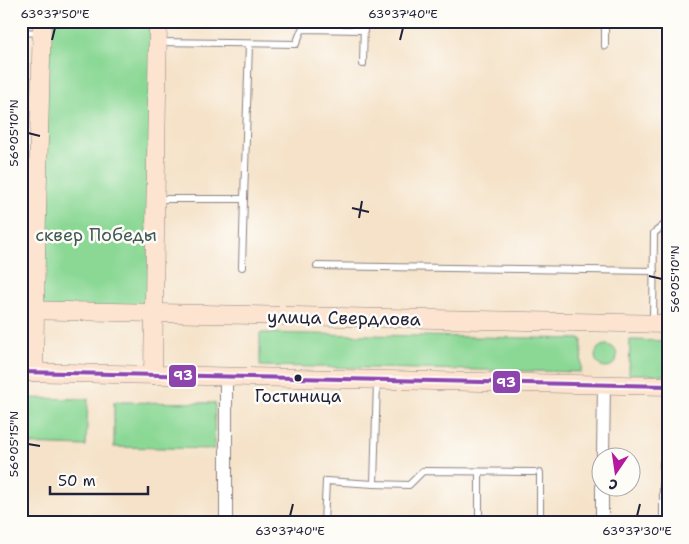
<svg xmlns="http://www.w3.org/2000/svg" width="689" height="544" viewBox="0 0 689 544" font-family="'Shantell Sans',sans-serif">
  <rect width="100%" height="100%" fill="#fdfcf7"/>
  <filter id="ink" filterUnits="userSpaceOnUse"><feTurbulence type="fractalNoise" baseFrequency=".02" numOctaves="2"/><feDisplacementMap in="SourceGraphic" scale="10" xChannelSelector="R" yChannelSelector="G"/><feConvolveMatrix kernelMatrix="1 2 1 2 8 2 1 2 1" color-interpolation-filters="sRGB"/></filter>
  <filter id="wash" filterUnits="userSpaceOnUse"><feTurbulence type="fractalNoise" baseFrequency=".0096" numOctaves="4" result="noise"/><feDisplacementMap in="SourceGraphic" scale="20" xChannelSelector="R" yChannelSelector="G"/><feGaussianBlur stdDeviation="1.12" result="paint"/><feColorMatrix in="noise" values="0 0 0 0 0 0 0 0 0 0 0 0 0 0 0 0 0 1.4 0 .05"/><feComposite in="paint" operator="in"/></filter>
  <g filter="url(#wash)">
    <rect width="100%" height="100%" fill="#f5e2c8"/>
    <g fill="#8bd895" stroke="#567d68">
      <polygon points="42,21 158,21 154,313 35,311"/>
      <polygon points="260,333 582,339 581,372 260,366"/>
      <polygon points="630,340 668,341 668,375 629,374"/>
      <circle cx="606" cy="356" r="11"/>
      <polygon points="21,398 88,399 86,446 21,444"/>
      <polygon points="114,402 215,403 214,449 114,447"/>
    </g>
  </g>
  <g filter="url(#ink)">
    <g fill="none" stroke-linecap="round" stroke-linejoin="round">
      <defs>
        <g id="lane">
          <polyline points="21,32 40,33"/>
          <polyline points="158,42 296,44 302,29 364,30"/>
          <polyline points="605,46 605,21"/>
          <polyline points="363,64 364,21"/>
          <polyline points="21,192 36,192"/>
          <polyline points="157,199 244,199 242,267"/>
          <polyline points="244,199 249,44"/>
          <polyline points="317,266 654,271"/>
          <polyline points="653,322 654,233 668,222"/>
          <polyline points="377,381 374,484 409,485 423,471 534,472"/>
          <polyline points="479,520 479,472"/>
          <polyline points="324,523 326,481 374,484"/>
          <polyline points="540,523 540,473"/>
          <polyline points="663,523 663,463 668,456"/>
        </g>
        <g id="street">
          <polyline points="226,376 226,523"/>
          <polyline points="603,456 604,384"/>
          <polyline points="602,523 602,486"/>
        </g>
        <g id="secondary">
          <polyline points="21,310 668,324"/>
          <polyline points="21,372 668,386"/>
          <polyline points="34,372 36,254 42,21"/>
          <polyline points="153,375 158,21"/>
        </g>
      </defs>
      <use href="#lane" stroke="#8c8282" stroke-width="8"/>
      <use href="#street" stroke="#8c8282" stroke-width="14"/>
      <use href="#secondary" stroke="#8c8282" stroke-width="19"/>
      <use href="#lane" stroke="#fff" stroke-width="6"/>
      <use href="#street" stroke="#fff" stroke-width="12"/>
      <use href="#secondary" stroke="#fde4d0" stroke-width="18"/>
      <defs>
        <polyline id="bus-1" points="21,372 668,386"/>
      </defs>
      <use href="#bus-1" stroke="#fdfcf7" stroke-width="8"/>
      <use href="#bus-1" stroke="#8e44ad" stroke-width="4"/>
    </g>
  </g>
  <path fill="none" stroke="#22223b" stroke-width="2" d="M52,40L55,28M400,40L403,28M28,133L40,136M352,208L369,212M359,218L362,201M649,276L662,279M28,444L40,446M290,516L293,504M637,516L640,504"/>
  <circle fill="#22223b" stroke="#fdfcf7" stroke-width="2" cx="298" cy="378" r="4.5"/>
  <g text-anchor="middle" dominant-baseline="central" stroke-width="5" stroke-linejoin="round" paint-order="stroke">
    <g font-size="17" fill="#22223b" stroke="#fdfcf7">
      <text x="298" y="396">Гостиница</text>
    </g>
    <g font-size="18" fill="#425956" stroke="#fdfcf7">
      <text x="96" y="235">сквер Победы</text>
    </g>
    <g font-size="18" fill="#22223b" stroke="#fdfcf7">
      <text transform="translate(344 318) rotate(1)">улица Свердлова</text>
    </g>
  </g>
  <g stroke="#fdfcf7" stroke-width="2">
    <rect x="168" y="364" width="29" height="24" rx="5" fill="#8e44ad"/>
    <rect x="492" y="370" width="29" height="24" rx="5" fill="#8e44ad"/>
  </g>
  <g font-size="14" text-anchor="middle" font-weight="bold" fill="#fff">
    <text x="183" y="380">93</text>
    <text x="506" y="387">93</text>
  </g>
  <rect width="689" height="544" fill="none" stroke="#fdfcf7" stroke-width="55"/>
  <g transform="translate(616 472) rotate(193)"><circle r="24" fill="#fdfcf7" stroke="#a5a5ac"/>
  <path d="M0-4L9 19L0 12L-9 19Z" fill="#b5179e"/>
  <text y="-8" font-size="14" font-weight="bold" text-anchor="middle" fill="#22223b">С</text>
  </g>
  <path d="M50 486v8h98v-8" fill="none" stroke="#22223b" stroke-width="2.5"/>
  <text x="58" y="486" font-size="15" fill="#22223b" stroke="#fdfcf7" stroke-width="4" paint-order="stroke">50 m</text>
  <rect x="28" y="28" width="634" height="488" fill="none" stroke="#22223b" stroke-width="2"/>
  <g font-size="12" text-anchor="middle" fill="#22223b">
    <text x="55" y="18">63°37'50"E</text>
    <text x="403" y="18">63°37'40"E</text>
    <text transform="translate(14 133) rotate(-90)" y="4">56°05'10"N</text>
    <text transform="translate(675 279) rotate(-90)" y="4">56°05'10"N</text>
    <text transform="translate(14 444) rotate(-90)" y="4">56°05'15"N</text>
    <text x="290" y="535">63°37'40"E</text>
    <text x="637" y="535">63°37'30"E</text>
  </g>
</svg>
